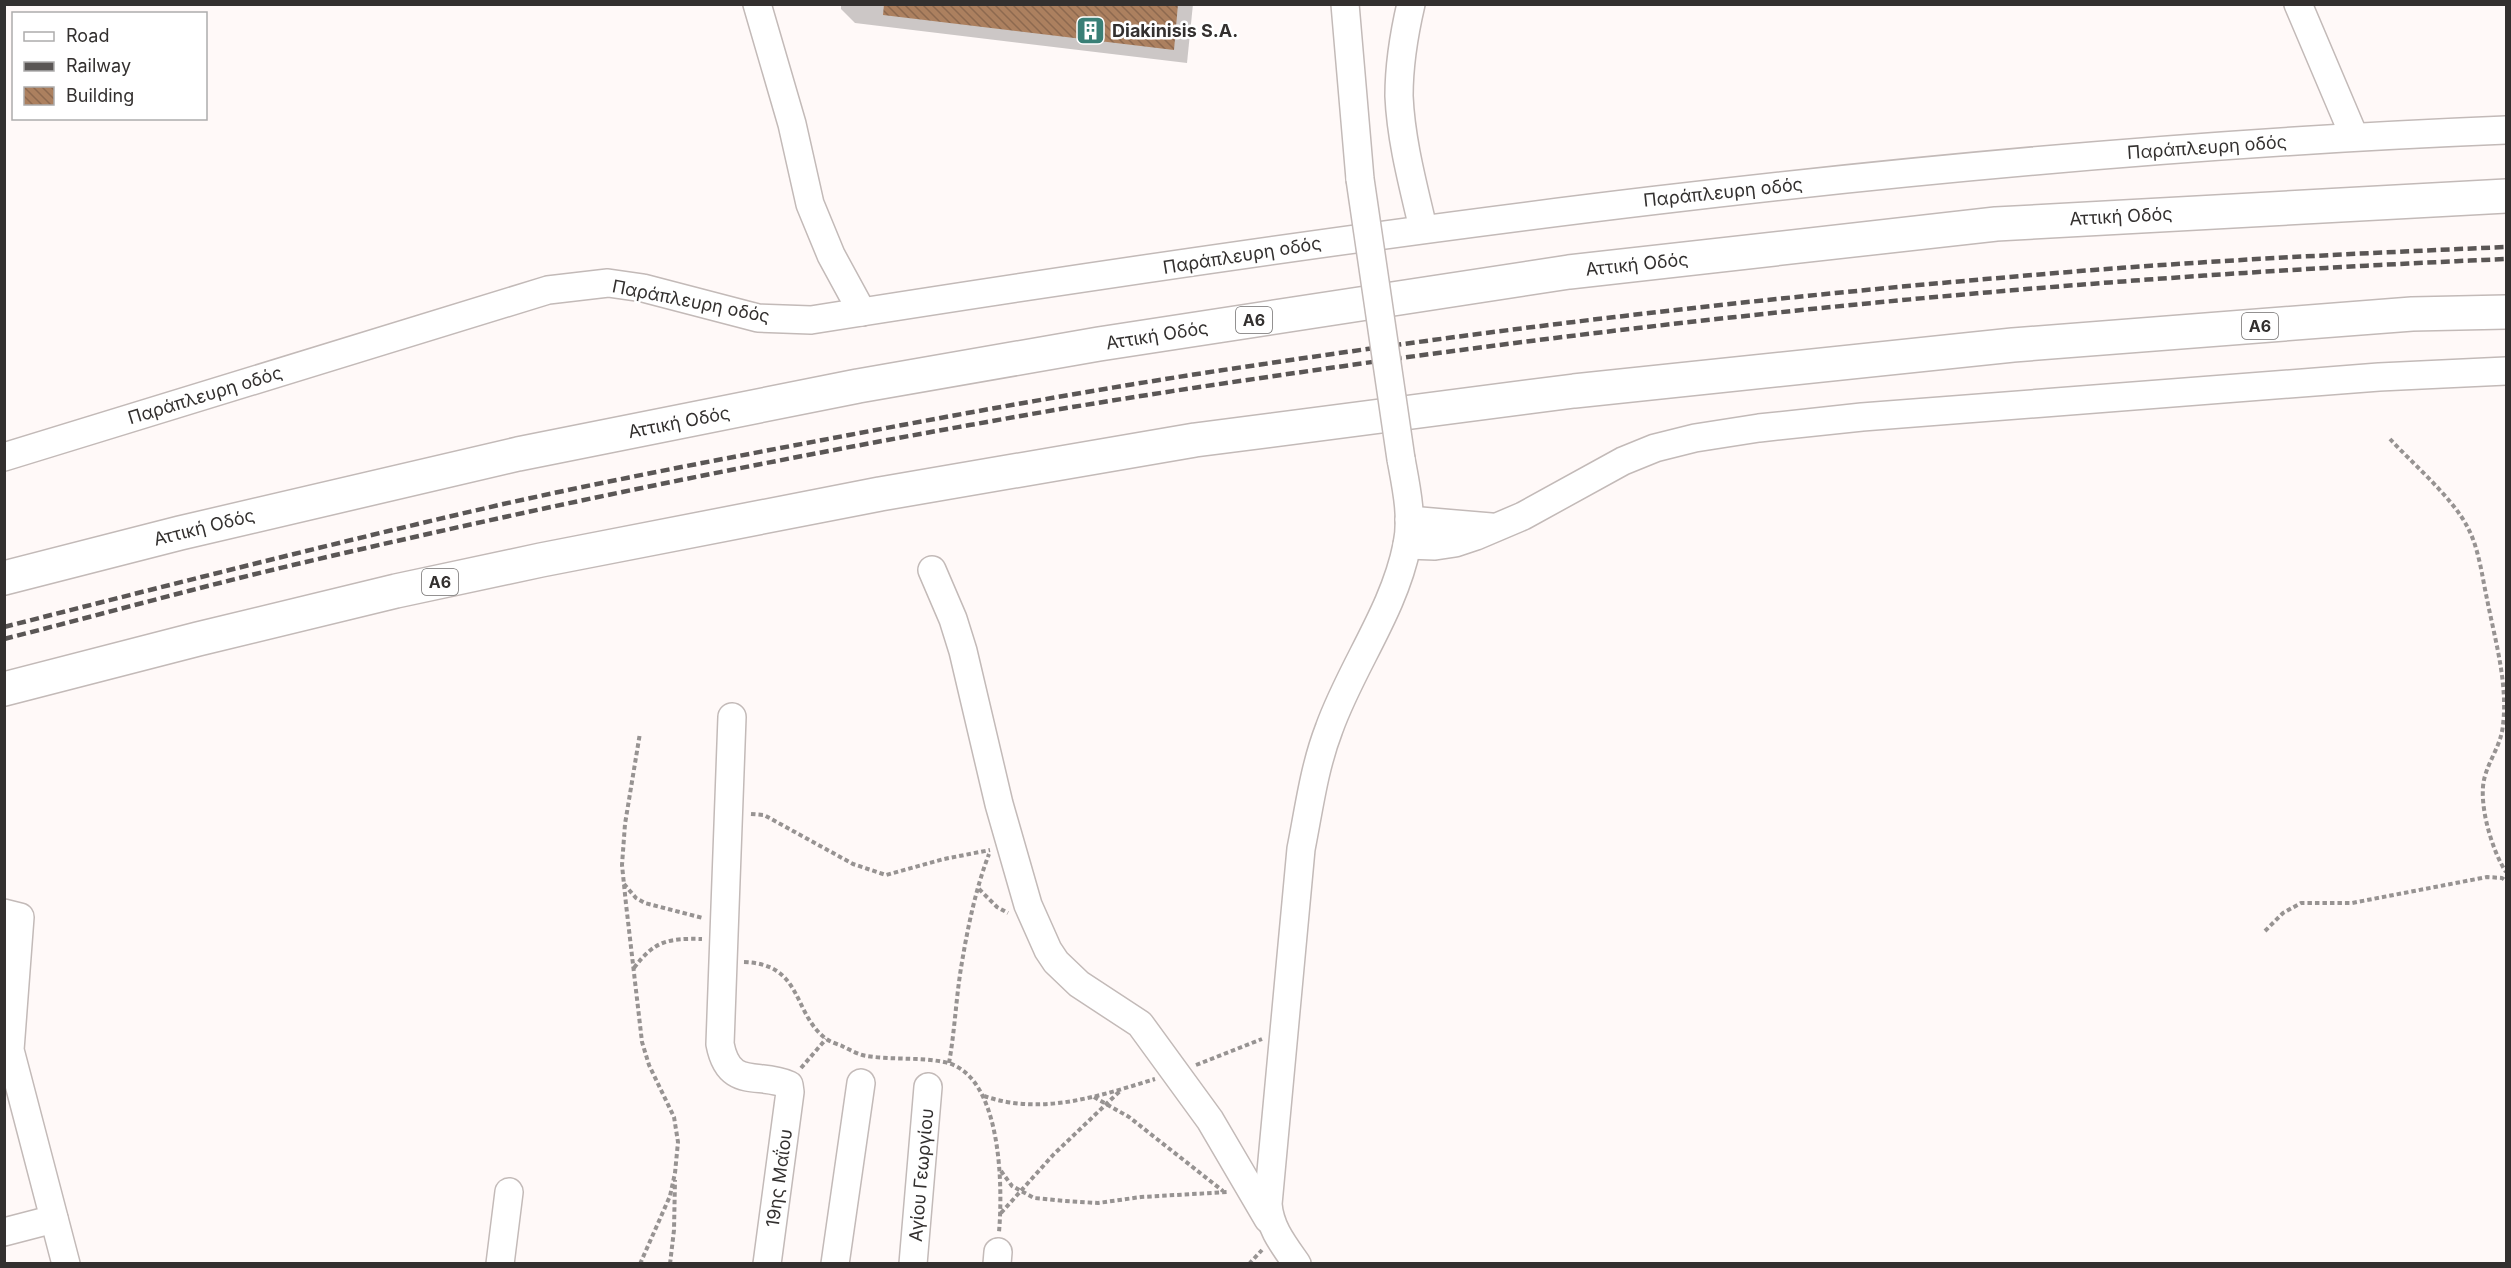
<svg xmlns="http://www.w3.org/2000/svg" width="2511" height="1268" viewBox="0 0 2511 1268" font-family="Inter,sans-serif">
  <defs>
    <pattern id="building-back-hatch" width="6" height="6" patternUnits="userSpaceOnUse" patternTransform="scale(1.5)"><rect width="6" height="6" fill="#ac805f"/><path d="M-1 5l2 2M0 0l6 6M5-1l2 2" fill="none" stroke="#8d694f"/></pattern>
  </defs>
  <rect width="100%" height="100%" fill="#fff9f8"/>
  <polygon fill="#0003" points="841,4 1193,4 1187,63 855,23 841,9"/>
  <polygon fill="url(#building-back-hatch)" points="884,4 1178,4 1174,50 883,15"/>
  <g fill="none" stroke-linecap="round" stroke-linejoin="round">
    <defs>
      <g id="minor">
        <polyline points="757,4 792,124 810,204 831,255 862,312"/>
        <polyline points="1345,4 1360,179"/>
        <path d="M1411,4C1404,34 1399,65 1399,96C1401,141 1413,185 1423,228"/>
        <polyline points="2298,4 2354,136"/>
        <path d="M4,457L548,290L608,283L643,288L758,318L811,320C1373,231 1937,153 2506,130"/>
        <polyline points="1409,520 1491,527"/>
        <polyline points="1407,545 1435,546 1455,543 1476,536 1523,516 1623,461 1655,448 1695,438 1759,428 1862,417 2379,377 2506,371"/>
        <polyline points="932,570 953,619 963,651 999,804 1028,905 1048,950 1056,962 1079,984 1140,1024 1210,1120 1268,1219"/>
        <path d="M732,717L720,1044C729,1091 759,1071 789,1085L790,1092L767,1264"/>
        <polyline points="4,913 20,917 10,1050 66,1264"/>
        <polyline points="4,1232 54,1219"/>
        <polyline points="500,1264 509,1192"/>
        <polyline points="835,1264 861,1083"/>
        <polyline points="913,1264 928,1087"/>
        <polyline points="997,1264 998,1252"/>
        <path d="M1297,1264C1283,1244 1270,1228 1268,1204L1301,849C1309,809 1314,768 1329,729C1351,667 1394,611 1407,545C1413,517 1406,486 1401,459"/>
      </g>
      <g id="highway">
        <polyline points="4,578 180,533 518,454 858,386 1099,344 1569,272 1996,224 2506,196"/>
        <polyline points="4,689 198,639 396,591 541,560 880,494 1195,440 1574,391 2013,345 2412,314 2506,312"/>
      </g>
    </defs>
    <use href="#minor" stroke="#c3bab8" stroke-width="30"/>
    <use href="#highway" stroke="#c3bab8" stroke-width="36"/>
    <g stroke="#979392" stroke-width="4" stroke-dasharray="4.5 3" stroke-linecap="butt">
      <path d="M2390,439C2413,464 2453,498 2468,528C2479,549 2482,576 2487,599C2495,640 2508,683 2503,725C2501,745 2490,758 2485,776C2477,801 2492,851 2506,872"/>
      <polyline points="751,814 764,815 853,864 886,875 944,859 990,850"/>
      <polyline points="624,884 636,898 645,903 703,918"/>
      <polyline points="979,889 997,907 1008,913"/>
      <polyline points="2265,931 2283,913 2301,903 2352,903 2487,877 2502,878 2506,881"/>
      <path d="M744,962C803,964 792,1012 825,1038C830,1042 837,1044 842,1046C850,1050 859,1055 867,1056C892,1060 919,1057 944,1062C1002,1073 1003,1187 999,1232"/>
      <path d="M634,968C654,941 668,938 702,939"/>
      <path d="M949,1063C955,1030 956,996 962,962C968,926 976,888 989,854"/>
      <polyline points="1196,1065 1262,1039"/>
      <polyline points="801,1068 826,1039"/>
      <path d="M984,1096C1042,1116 1099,1096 1155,1079"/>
      <polyline points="1094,1097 1129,1117 1223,1191"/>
      <polyline points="1001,1171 1012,1186 1034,1198 1065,1201 1098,1203 1141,1197 1228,1192"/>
      <polyline points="1001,1213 1054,1154 1121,1090"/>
      <polyline points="640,1264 670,1196 675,1173 678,1142 674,1117 649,1065 642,1042 626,904 622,865 625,824 640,733"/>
      <polyline points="670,1264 674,1230 675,1180"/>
      <polyline points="1249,1264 1262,1250"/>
    </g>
    <use href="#minor" stroke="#fff" stroke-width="27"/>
    <use href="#highway" stroke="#fff" stroke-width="33"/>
    <g stroke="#5a5655" stroke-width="4.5" stroke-dasharray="9 4.5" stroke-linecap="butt">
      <path d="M4,627C169,585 334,543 499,505C615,479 733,457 849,435C987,409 1125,384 1264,364C1511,327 1761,298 2010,277C2175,262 2341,254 2506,247"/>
      <path d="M4,639C95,616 185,591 276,569C512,513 749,464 987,422C1112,399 1239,381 1365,363C1744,310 2124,275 2506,259"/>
    </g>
    <defs>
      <polyline id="minor-bridge" points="1360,179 1401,459"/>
    </defs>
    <use href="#minor-bridge" stroke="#c3bab8" stroke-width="30" stroke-linecap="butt"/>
    <use href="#minor-bridge" stroke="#fff" stroke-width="27"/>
  </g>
  <defs>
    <symbol id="building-square" viewBox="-11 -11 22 22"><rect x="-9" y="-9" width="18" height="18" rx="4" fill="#397f76" stroke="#fff"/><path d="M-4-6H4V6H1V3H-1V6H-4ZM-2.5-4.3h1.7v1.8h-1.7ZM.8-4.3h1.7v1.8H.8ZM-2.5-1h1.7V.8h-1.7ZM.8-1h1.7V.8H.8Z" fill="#fff"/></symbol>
  </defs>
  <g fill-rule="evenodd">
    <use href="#building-square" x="1074" y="14" width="33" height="33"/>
  </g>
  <g text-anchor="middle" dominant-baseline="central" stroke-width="5" stroke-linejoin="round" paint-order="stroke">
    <g fill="#fff" stroke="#706e6d" stroke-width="1.5">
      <rect x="1236" y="307" width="36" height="26" rx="4.5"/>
      <rect x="2242" y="313" width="36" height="26" rx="4.5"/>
      <rect x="422" y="569" width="36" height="26" rx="4.5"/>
    </g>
    <g font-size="16" font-weight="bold" fill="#33302f">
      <text x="1254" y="320">Α6</text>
      <text x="2260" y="326">Α6</text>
      <text x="440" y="582">Α6</text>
    </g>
    <g font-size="18" font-weight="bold" fill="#33302f" stroke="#fff" text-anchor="start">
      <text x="1112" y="30">Diakinisis S.A.</text>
    </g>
    <g font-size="18" fill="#33302f" stroke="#fff">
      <text transform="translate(2207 147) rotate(-4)">Παράπλευρη οδός</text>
      <text transform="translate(1723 192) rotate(-6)">Παράπλευρη οδός</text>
      <text transform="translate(2121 216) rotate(-3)">Αττική Οδός</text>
      <text transform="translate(1242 255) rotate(-9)">Παράπλευρη οδός</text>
      <text transform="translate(1637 264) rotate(-6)">Αττική Οδός</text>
      <text transform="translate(691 301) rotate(11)">Παράπλευρη οδός</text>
      <text transform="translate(1157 335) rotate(-9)">Αττική Οδός</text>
      <text transform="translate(205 395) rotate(-17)">Παράπλευρη οδός</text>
      <text transform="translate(679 422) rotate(-11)">Αττική Οδός</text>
      <text transform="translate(204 527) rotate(-14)">Αττική Οδός</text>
      <text transform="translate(921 1175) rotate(-85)">Αγίου Γεωργίου</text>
      <text transform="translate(779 1178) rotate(-82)">19ης Μαΐου</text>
    </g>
  </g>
  <rect width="2511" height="1268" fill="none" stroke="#33302f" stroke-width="12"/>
  <rect x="12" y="12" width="195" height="108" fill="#ffffff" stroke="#adacac" stroke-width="1.5"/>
  <rect x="24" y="32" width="30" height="9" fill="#ffffff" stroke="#adacac" stroke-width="1.5"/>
  <text x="66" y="42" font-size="18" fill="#33302f">Road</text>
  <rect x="24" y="62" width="30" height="9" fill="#5a5655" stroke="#adacac" stroke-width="1.5"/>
  <text x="66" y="72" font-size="18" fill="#33302f">Railway</text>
  <rect x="24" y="87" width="30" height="18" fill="url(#building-back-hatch)" stroke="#adacac" stroke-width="1.5"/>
  <text x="66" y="102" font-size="18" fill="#33302f">Building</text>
</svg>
